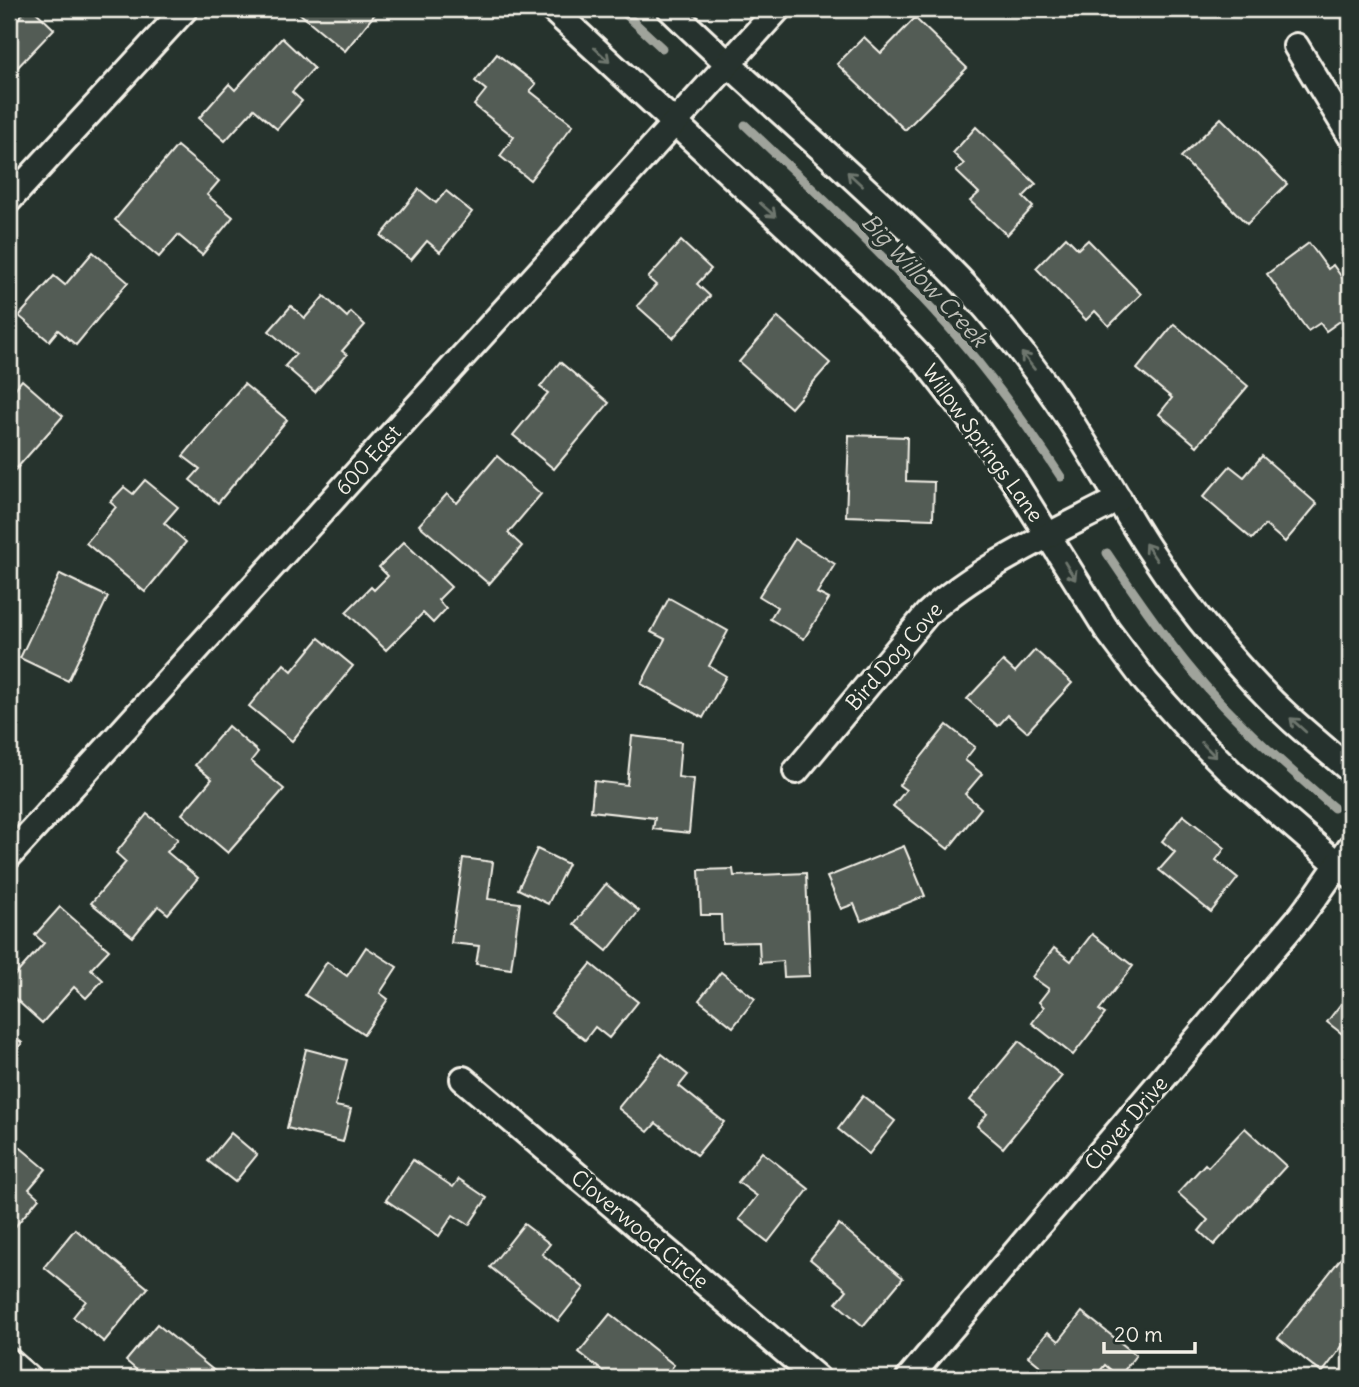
<svg xmlns="http://www.w3.org/2000/svg" width="1359" height="1387" viewBox="0 0 1359 1387" font-family="Delius,sans-serif">
  <rect width="100%" height="100%" fill="#26332d"/>
  <filter id="ink" filterUnits="userSpaceOnUse"><feTurbulence type="fractalNoise" baseFrequency=".0143" numOctaves="2"/><feDisplacementMap in="SourceGraphic" scale="14" xChannelSelector="R" yChannelSelector="G"/><feConvolveMatrix kernelMatrix="1 2 1 2 8 2 1 2 1" color-interpolation-filters="sRGB"/></filter>
  <g filter="url(#ink)">
    <g fill="none" stroke-linecap="round" stroke-linejoin="round">
      <g stroke="#9fa39b" stroke-width="9">
        <polyline points="620,9 662,48"/>
        <path d="M745,125C809,186 875,246 935,312C982,363 1023,419 1061,477"/>
        <path d="M1107,553C1135,595 1163,636 1195,674C1236,723 1286,766 1334,808"/>
      </g>
    </g>
    <g fill="#525c55" stroke="#f4f1e8" stroke-width="2">
      <polygon points="27,9 33,9 54,29 16,69 9,62 9,20 13,24"/>
      <polygon points="303,9 379,9 345,51 299,13"/>
      <polygon points="915,18 967,68 905,130 837,64 864,37 881,53"/>
      <polygon points="282,38 314,68 292,92 302,101 277,129 254,109 225,141 199,118 229,84 235,90"/>
      <polygon points="497,54 536,84 530,91 573,125 530,180 500,156 514,137 474,105 486,90 475,81"/>
      <polygon points="1221,118 1287,184 1247,224 1181,157"/>
      <polygon points="976,127 1036,184 1023,197 1033,207 1007,235 970,201 979,193 956,171 964,164 953,153"/>
      <polygon points="177,146 219,181 207,195 233,217 202,255 178,235 159,257 115,220"/>
      <polygon points="419,189 436,203 446,191 472,212 440,252 427,241 411,260 381,236"/>
      <polygon points="1066,237 1078,249 1088,240 1141,294 1109,326 1095,311 1086,320 1036,268"/>
      <polygon points="681,241 711,269 697,284 710,296 673,338 637,306 656,285 648,278"/>
      <polygon points="1309,243 1328,269 1333,265 1350,289 1350,314 1326,331 1320,323 1308,331 1267,274"/>
      <polygon points="93,252 128,282 76,345 58,330 49,341 19,316 54,276 65,285"/>
      <polygon points="324,296 347,317 351,312 365,325 342,351 347,355 315,392 285,366 296,354 269,331 291,306 305,318"/>
      <polygon points="778,317 830,363 791,408 739,362"/>
      <polygon points="1174,324 1248,386 1197,446 1159,414 1172,398 1137,369"/>
      <polygon points="560,362 609,403 554,469 513,435 548,393 540,387"/>
      <polygon points="22,380 63,416 9,477 9,396"/>
      <polygon points="244,384 287,420 218,503 190,480 200,469 183,456"/>
      <polygon points="849,435 907,437 906,481 934,482 933,519 846,516"/>
      <polygon points="497,456 541,494 508,533 522,546 489,584 419,525 447,494 457,503"/>
      <polygon points="1262,456 1317,504 1285,542 1265,525 1252,539 1203,497 1230,466 1244,477"/>
      <polygon points="145,480 178,507 164,523 186,542 145,592 86,543 116,507 110,502 124,487 133,494"/>
      <polygon points="795,539 835,564 817,593 829,599 804,639 770,619 777,607 759,596"/>
      <polygon points="404,542 451,587 438,600 446,609 433,623 423,613 386,650 346,612 371,587 374,590 388,576 379,567"/>
      <polygon points="60,574 108,597 68,681 20,658"/>
      <polygon points="669,598 728,631 709,666 726,676 703,718 641,684 665,639 651,632"/>
      <polygon points="319,638 353,666 292,741 249,706 284,664 292,671"/>
      <polygon points="1035,650 1072,683 1027,732 1008,715 998,726 967,699 1003,661 1015,672"/>
      <polygon points="947,725 975,747 965,760 982,774 965,794 981,808 948,849 893,806 906,790 899,785"/>
      <polygon points="228,726 258,752 251,761 284,789 228,853 182,814 212,779 195,765"/>
      <polygon points="632,736 681,742 678,777 694,779 689,833 653,829 655,818 591,811 594,781 627,785"/>
      <polygon points="147,814 178,839 167,852 198,878 168,914 158,906 133,937 91,903 126,862 116,853"/>
      <polygon points="1183,815 1225,848 1216,860 1238,878 1211,912 1159,870 1175,852 1162,841"/>
      <polygon points="904,846 925,896 861,921 854,904 841,909 827,877"/>
      <polygon points="537,849 568,864 548,904 518,889"/>
      <polygon points="463,858 493,862 488,899 520,903 511,969 476,964 479,946 451,943"/>
      <polygon points="733,869 734,876 806,873 810,976 784,977 783,961 760,963 759,942 722,943 721,915 701,915 699,870"/>
      <polygon points="606,884 639,911 607,951 574,924"/>
      <polygon points="60,907 109,950 91,969 103,980 86,998 74,987 42,1023 9,993 9,982 44,943 35,935"/>
      <polygon points="1092,934 1133,966 1099,1010 1105,1014 1073,1055 1032,1023 1044,1007 1039,1002 1049,989 1032,977 1054,948 1071,961"/>
      <polygon points="366,947 397,967 380,993 388,999 364,1034 305,995 327,962 347,976"/>
      <polygon points="591,964 638,1002 609,1038 595,1027 585,1040 551,1013"/>
      <polygon points="721,972 755,999 733,1027 699,1000"/>
      <polygon points="1350,992 1350,1040 1327,1022"/>
      <polygon points="9,1032 22,1043 9,1059"/>
      <polygon points="1019,1041 1062,1076 1003,1148 977,1126 987,1114 970,1100"/>
      <polygon points="306,1049 347,1060 335,1106 351,1109 343,1142 287,1128"/>
      <polygon points="662,1054 688,1075 679,1086 724,1122 697,1155 656,1123 648,1132 618,1108"/>
      <polygon points="863,1096 895,1121 869,1154 838,1129"/>
      <polygon points="1245,1128 1286,1166 1214,1245 1199,1231 1208,1220 1178,1193 1205,1164 1208,1167"/>
      <polygon points="231,1133 257,1155 235,1182 208,1161"/>
      <polygon points="9,1138 46,1169 29,1189 39,1198 9,1234"/>
      <polygon points="762,1152 809,1189 768,1242 739,1219 757,1196 738,1182"/>
      <polygon points="413,1160 453,1187 459,1179 487,1198 469,1225 453,1215 439,1236 386,1200"/>
      <polygon points="524,1224 550,1244 542,1254 584,1288 558,1321 490,1267"/>
      <polygon points="839,1224 903,1278 863,1326 836,1303 847,1290 810,1259"/>
      <polygon points="75,1229 148,1288 104,1342 73,1317 86,1301 44,1267"/>
      <polygon points="1349,1248 1350,1249 1350,1336 1322,1373 1278,1338"/>
      <polygon points="1082,1312 1136,1355 1119,1377 1105,1365 1094,1378 1055,1378 1028,1356 1048,1332 1059,1341"/>
      <polygon points="610,1314 674,1365 664,1378 611,1378 579,1352"/>
      <polygon points="157,1324 223,1378 146,1378 126,1361"/>
    </g>
    <g fill="none" stroke-linecap="round" stroke-linejoin="round">
      <defs>
        <g id="street">
          <polyline points="552,9 868,302 927,364 972,422 1014,481 1107,630 1146,682 1188,729 1232,773 1350,875"/>
          <path d="M670,9C737,74 808,135 876,199C918,238 962,278 998,323C1033,365 1065,410 1093,457C1113,488 1130,521 1151,552C1189,610 1242,675 1294,722C1312,738 1331,754 1350,770"/>
          <polyline points="1296,46 1350,135"/>
          <polyline points="9,200 185,9"/>
          <path d="M796,771L927,614C979,566 1056,532 1119,499"/>
          <polyline points="9,856 778,9"/>
          <polyline points="463,1079 817,1378"/>
          <polyline points="9,1361 28,1378"/>
          <polyline points="909,1378 1300,917 1316,896 1350,847"/>
        </g>
      </defs>
      <use href="#street" stroke="#f4f1e8" stroke-width="30"/>
      <use href="#street" stroke="#26332d" stroke-width="24"/>
    </g>
    <defs><path id="oneway-shaft" d="M-6 0H5M1.5-3L5.5 0L1.5 3" fill="none" stroke-width="1.6" stroke-linecap="round" stroke-linejoin="round" transform="scale(1.75)"/></defs>
    <g stroke="#6e766e">
      <use href="#oneway-shaft" transform="translate(602 55) rotate(43)"/>
      <use href="#oneway-shaft" transform="translate(855 179) rotate(-137)"/>
      <use href="#oneway-shaft" transform="translate(768 210) rotate(42)"/>
      <use href="#oneway-shaft" transform="translate(1028 361) rotate(-128)"/>
      <use href="#oneway-shaft" transform="translate(1151 552) rotate(-124)"/>
      <use href="#oneway-shaft" transform="translate(1070 571) rotate(59)"/>
      <use href="#oneway-shaft" transform="translate(1298 725) rotate(-138)"/>
      <use href="#oneway-shaft" transform="translate(1209 750) rotate(45)"/>
    </g>
  </g>
  <g text-anchor="middle" dominant-baseline="central" stroke-width="7" stroke-linejoin="round" paint-order="stroke">
    <g font-size="21" fill="#f4f1e8" stroke="#26332d">
      <text transform="translate(983 443) rotate(54)">Willow Springs Lane</text>
      <text transform="translate(368 460) rotate(-48)">600 East</text>
      <text transform="translate(894 656) rotate(-49)">Bird Dog Cove</text>
      <text transform="translate(1126 1123) rotate(-50)">Clover Drive</text>
      <text transform="translate(640 1229) rotate(40)">Cloverwood Circle</text>
    </g>
    <g font-size="23" font-style="italic" fill="#bcbdb5" stroke="#26332d">
      <text transform="translate(925 280) rotate(47)">Big Willow Creek</text>
    </g>
  </g>
  <rect width="1359" height="1387" fill="none" stroke="#26332d" stroke-width="35"/>
  <rect x="18" y="18" width="1324" height="1352" fill="none" stroke="#f4f1e8" stroke-width="2.5" filter="url(#ink)"/>
  <path d="M1104 1342v10h91v-10" fill="none" stroke="#f4f1e8" stroke-width="3.5"/>
  <text x="1114" y="1342" font-size="21" fill="#f4f1e8" stroke="#26332d" stroke-width="5" paint-order="stroke">20 m</text>
</svg>
